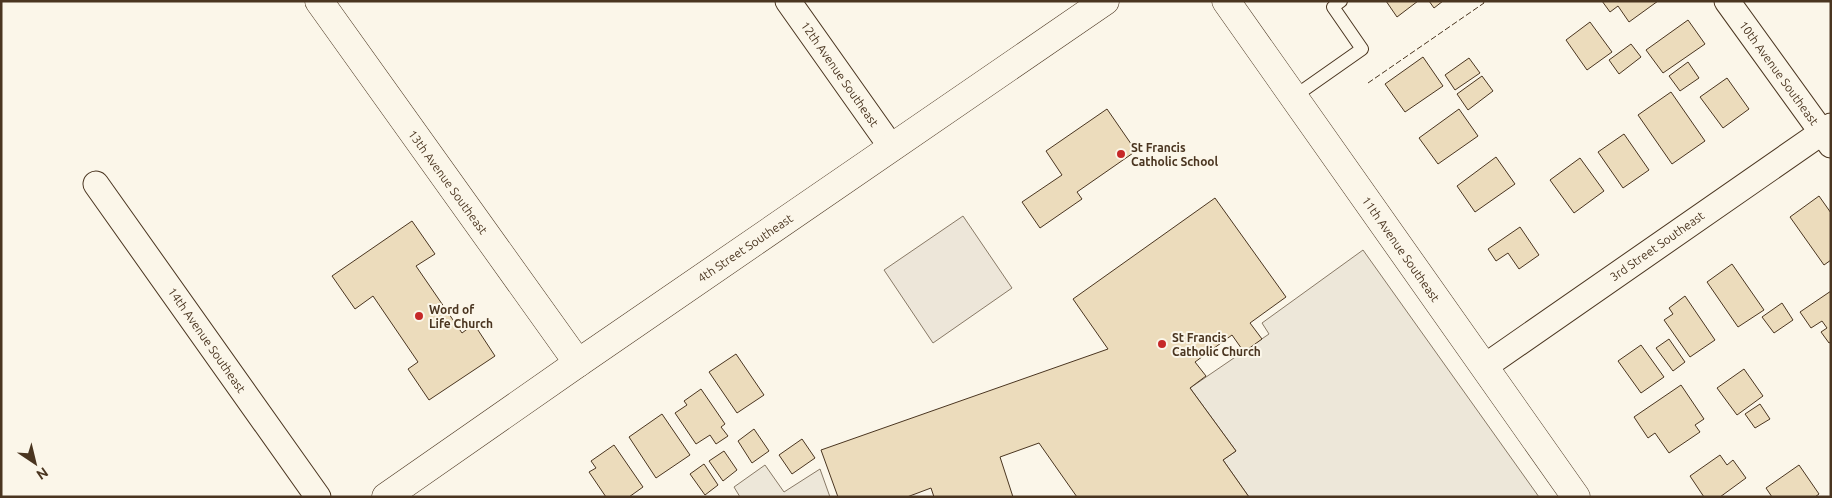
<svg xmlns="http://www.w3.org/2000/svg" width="1832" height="498" viewBox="0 0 1832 498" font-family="Ubuntu,sans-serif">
  <rect width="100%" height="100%" fill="#fbf6e9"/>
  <polygon fill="#ede6d9" stroke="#887966" points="963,216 1012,288 933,343 884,270"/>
  <g fill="#ede7d9" stroke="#887966">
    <polygon points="1363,250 1539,497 1249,497 1223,460 1236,451 1190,388 1269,334 1262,323"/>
    <polygon points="765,465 784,492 820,469 830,497 740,497 734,487"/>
  </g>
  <g fill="#ecdcbc" stroke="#4a3520">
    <polygon points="1386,1 1418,1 1397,17"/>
    <polygon points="1429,1 1443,1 1434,8"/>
    <polygon points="1602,1 1658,1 1629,22 1618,6 1610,12"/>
    <polygon points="1688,20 1705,44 1663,73 1646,50"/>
    <polygon points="1590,22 1612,52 1587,70 1566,40"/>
    <polygon points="1631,44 1641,57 1619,74 1609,60"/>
    <polygon points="1423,57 1443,86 1405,112 1385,84"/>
    <polygon points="1469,58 1480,73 1455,90 1445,75"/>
    <polygon points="1688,62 1699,78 1680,91 1669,76"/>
    <polygon points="1482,76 1493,91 1468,110 1457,94"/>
    <polygon points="1727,78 1749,109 1723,128 1700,97"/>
    <polygon points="1671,92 1705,141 1672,164 1638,115"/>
    <polygon points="1107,109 1136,151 1077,192 1082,199 1040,228 1022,202 1062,175 1046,151"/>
    <polygon points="1459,109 1478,136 1438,164 1419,138"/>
    <polygon points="1624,134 1649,170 1623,188 1598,152"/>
    <polygon points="1496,157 1515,184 1475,212 1457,186"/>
    <polygon points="1580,158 1604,191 1574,213 1550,180"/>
    <polygon points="1819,196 1831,213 1831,260 1824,265 1790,217"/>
    <polygon points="1215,198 1286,297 1250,323 1262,339 1244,352 1232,335 1195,362 1206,376 1190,388 1236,451 1223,460 1249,497 1077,497 1039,443 1000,457 1013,497 934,497 931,488 907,497 838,497 821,450 1108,349 1073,299"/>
    <polygon points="412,221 435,254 416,266 462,333 474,324 495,356 429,400 408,369 418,362 373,296 355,309 332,276"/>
    <polygon points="1520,227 1539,255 1519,269 1508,253 1496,261 1488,249"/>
    <polygon points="1732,264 1764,310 1738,327 1707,282"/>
    <polygon points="1831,291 1831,342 1829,343 1821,332 1827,328 1822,321 1811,328 1800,312"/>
    <polygon points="1685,296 1715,340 1690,357 1664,320 1673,314 1669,308"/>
    <polygon points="1782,303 1793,320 1774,333 1762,317"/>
    <polygon points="1669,339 1685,362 1673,371 1656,348"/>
    <polygon points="1641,345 1664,377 1641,393 1618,361"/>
    <polygon points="736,354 764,395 737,413 709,372"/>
    <polygon points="1744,369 1763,396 1737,415 1717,388"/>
    <polygon points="1681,385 1704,419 1695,425 1700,432 1669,453 1655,433 1648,438 1634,417"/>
    <polygon points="701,389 725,424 721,427 728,436 716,444 710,435 696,444 675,413 687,405 684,401"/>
    <polygon points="1760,404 1770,419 1755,428 1745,414"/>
    <polygon points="662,414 690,455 656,478 629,437"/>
    <polygon points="754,429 769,451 752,463 738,441"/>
    <polygon points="802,439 815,458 792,474 779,455"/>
    <polygon points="614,445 643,487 629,497 606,497 589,472 596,468 591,461"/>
    <polygon points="724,451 737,470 723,481 709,461"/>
    <polygon points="1720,455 1727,465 1733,460 1746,478 1720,497 1704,497 1690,476"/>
    <polygon points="704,464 718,485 705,495 690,474"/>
    <polygon points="1799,465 1819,494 1815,497 1772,497 1766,488"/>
  </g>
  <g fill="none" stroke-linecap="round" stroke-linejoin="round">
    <defs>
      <polyline id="service" points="1295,96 1362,49 1333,7 1341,1"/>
      <g id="minor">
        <polyline points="788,1 892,148"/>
        <polyline points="1727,1 1831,145"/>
        <polyline points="96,184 318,497"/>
        <polyline points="1484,367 1831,126"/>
      </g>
      <g id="secondary">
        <polyline points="319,1 578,363"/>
        <polyline points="1226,1 1576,497"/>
        <polyline points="386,497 578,363 1105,1"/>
      </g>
    </defs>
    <use href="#service" stroke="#4a3520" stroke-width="14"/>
    <use href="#minor" stroke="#4a3520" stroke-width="27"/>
    <use href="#secondary" stroke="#4a3520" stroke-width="29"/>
    <use href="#service" stroke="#fbf6e9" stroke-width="12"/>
    <use href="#minor" stroke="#fbf6e9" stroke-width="25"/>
    <use href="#secondary" stroke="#fbf6e9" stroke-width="28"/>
    <polyline stroke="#4a3520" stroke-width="1" stroke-dasharray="6 2.5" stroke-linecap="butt" points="1368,83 1484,3 1483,1"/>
  </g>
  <g fill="#c62828" stroke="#fbf6e9" stroke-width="2">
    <circle cx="1121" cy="154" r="5"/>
    <circle cx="419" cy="316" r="5"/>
    <circle cx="1162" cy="344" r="5"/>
  </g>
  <g text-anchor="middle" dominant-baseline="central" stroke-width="4" stroke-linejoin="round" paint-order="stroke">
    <g font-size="12" fill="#4a3520" stroke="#fbf6e9">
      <text transform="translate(1779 73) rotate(54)">10th Avenue Southeast</text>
      <text transform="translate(840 74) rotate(55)">12th Avenue Southeast</text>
      <text transform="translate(448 182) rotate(54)">13th Avenue Southeast</text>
      <text transform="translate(1657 246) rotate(-35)">3rd Street Southeast</text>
      <text transform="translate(745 248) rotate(-34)">4th Street Southeast</text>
      <text transform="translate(1401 249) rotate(55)">11th Avenue Southeast</text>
      <text transform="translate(207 340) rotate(55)">14th Avenue Southeast</text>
    </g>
    <g font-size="12" font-weight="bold" fill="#4a3520" stroke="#fbf6e9" text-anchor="start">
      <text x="1131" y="147">St Francis<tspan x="1131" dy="14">Catholic School</tspan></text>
      <text x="429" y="309">Word of<tspan x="429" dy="14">Life Church</tspan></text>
      <text x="1172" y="337">St Francis<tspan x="1172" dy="14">Catholic Church</tspan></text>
    </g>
  </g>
  <rect width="1832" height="498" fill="none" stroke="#4a3520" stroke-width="5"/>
  <g transform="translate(35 463) rotate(145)" stroke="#fbf6e9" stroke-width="4" paint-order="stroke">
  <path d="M0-4L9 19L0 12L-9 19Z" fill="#4a3520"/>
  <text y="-8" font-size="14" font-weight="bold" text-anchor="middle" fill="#4a3520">N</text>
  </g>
</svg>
